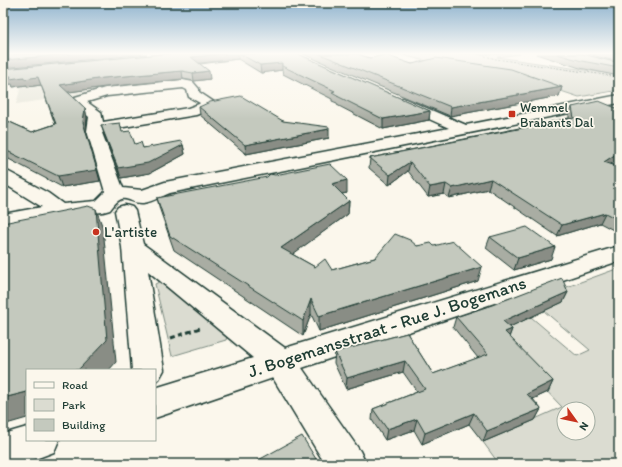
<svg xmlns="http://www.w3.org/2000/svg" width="622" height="467" viewBox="0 0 622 467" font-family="Itim,sans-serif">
  <rect width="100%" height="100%" fill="#fbf7ec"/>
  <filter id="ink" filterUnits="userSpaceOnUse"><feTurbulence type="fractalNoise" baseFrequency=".025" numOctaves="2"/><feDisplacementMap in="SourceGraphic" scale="8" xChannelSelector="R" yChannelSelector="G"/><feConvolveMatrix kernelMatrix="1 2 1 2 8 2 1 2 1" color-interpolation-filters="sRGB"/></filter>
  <g filter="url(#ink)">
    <polygon fill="#eae9de" points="25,72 165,78 167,83 16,104"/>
    <g fill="#dbdcd1" stroke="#7d8c82" fill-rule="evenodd">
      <polygon points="399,54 520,54 497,57 619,75 619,90 579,97 552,88 449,67"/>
      <path d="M619,268V464H499L483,442L562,407L492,334L531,317L577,356L590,350L531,300ZM564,409H588V433H564Z"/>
      <polygon points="159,282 228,333 226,340 172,356 155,284"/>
    </g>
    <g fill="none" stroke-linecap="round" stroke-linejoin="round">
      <defs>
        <g id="minor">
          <path d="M183,80L193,82L199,89V92L214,102L209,110L196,115L112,129L102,133L123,188L142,190L165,182L449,128L398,105L397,102L398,99L403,98L466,125L619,95V103L170,193C162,196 152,202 143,203C127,204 125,189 110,210L103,212L59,216L3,226V214L42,207L3,183V171L9,172L48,193L63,204L96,201L105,192L87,131L89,117L73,102L75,97L105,88ZM183,88L187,90L189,97L200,103L199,104L188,108L103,122L101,112L87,102L107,96Z"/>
          <polygon points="125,205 132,207 135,211 143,244 285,348 619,246 619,261 302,368 360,451 366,464 325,464 273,378 155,418 155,388 253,358 148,271 164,370 159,379 155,381 155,370 132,370 122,247 115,211 118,207"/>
          <polygon points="27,427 27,440 59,440 54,452 22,464 3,464 3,434"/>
        </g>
      </defs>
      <use href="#minor" stroke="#1f3d34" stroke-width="3"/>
      <g stroke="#1f3d34" stroke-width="1" stroke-dasharray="2 1.5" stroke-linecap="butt">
        <polyline points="478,54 496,59 619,77"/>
        <polyline points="480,54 503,54"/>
      </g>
      <polyline stroke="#1f3d34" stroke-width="3" stroke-dasharray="5 3.5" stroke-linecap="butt" points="171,338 200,328"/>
      <use href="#minor" fill="#fbf7ec" fill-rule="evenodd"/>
    </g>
    <g fill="#a9ada3" stroke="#1f3d34">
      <polygon points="162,54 298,54 430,111 429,120 383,129 337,105 337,103 332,101 332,99 283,74 282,70 261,73 238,59 200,64 210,79 194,81 183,79 105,87 68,92 85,108 87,118 86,131 100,181 62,187 3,156 3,119 32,132 55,124 41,85 27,87 27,85 13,87 12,84 3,85 3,69"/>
      <polygon points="303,54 357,54 370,58 412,64 562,87 559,96 450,116"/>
      <polygon points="536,54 582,54 619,63 619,76 580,68"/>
      <polygon points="588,54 619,54 619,62"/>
      <polygon points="199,107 283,121 329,138 246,154 200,115"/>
      <polygon points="572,107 616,108 619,107 619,159 611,164 619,167 619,233 600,223 557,236 488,189 449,198 444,194 428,197 408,171 389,185 369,168 370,158 569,118 569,115"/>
      <polygon points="101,125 122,132 135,144 143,148 183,145 185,154 150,173 121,178 104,134"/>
      <polygon points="347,193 342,194 349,201 348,214 292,254 315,267 332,270 417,246 434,246 478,281 319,331 311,314 303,336 174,250 160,210 157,198"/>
      <polygon points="490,237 551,259 514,270 486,248"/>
      <polygon points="568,292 563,302 509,327 512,329 509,337 553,381 548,392 533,399 541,409 535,420 483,442 469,424 422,444 414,430 385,440 372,420 373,409 417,392 403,372 346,389 334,363 335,352 407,333 433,374 478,358 453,327 456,317"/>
    </g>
    <g fill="#898d85" stroke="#1f3d34">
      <polygon points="71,54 147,54 3,68 3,60"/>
      <polygon points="225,54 238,54 238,59 192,64 191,57"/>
      <polygon points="282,63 282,70 261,73 260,65"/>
      <polygon points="182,71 183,79 105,87 62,93 60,85 103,78"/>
      <polygon points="209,71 210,79 194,81 193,73"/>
      <polygon points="3,76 11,76 24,77 38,77 41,85 27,87 27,85 13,87 12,84 3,85"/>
      <polygon points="562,87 559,96 450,116 451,107"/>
      <polygon points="85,108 87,118 86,131 100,181 62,187 58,176 83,122"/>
      <polygon points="430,111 429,120 383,129 383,119"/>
      <polygon points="329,129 329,138 246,154 245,145"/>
      <polygon points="183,145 185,154 150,173 121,178 118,168"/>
      <polygon points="619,152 619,159 600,171 604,162"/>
      <polygon points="410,162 408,171 389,185 390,175"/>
      <polygon points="491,179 488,189 449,198 452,188"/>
      <polygon points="347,180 347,193 332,196 332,184"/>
      <polygon points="446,184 444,194 428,197 430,187"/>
      <polygon points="349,201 348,214 282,262 281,248"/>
      <polygon points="96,209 103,228 116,362 109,370 78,370"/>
      <polygon points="605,213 600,223 557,236 562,225"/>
      <polygon points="555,247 551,259 514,270 518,258"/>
      <polygon points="482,267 478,281 319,331 319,316"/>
      <polygon points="568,292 563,302 499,332 503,321"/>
      <polygon points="311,299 311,314 303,336 303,321"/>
      <polygon points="512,329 508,340 505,332"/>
      <polygon points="405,361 403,372 346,389 347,378"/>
      <polygon points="553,381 548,392 522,404 527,394"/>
      <polygon points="27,392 27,418 3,425 3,398"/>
      <polygon points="541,409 535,420 483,442 487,431"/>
      <polygon points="474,413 469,424 422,444 425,433"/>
      <polygon points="417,419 414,430 385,440 387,429"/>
    </g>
    <g fill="#c4c9be" stroke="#1f3d34">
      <polygon points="3,54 71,54 3,60"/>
      <polygon points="162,54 225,54 191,57 209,71 193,73 182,71 103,78 60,85 85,108 83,122 97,170 58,176 3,149 3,119 32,132 56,124 38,77 24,79 24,77 10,79 11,76 3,76 3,69"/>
      <polygon points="240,54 298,54 430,111 383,119 337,96 339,96 332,92 335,91 282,66 282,63 260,65"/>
      <polygon points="320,54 357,54 370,58 385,55 412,64 436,58 511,69 562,87 451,107"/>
      <polygon points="557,54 582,54 619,63 619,68 582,61"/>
      <polygon points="241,96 283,121 329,127 329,129 245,145 199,107 210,102"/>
      <polygon points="599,101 616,108 619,107 619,152 604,162 619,167 619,220 605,213 562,225 491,179 452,188 446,184 430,187 410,162 390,175 370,158 574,118 572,107"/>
      <polygon points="120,123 122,132 130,131 135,144 141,142 143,148 181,141 183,145 148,163 118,168 101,125"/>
      <polygon points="330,164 347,180 332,184 349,201 281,248 315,267 325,259 332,270 375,258 395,234 410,240 417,246 431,243 434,246 453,241 482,267 319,316 311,299 303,321 170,236 157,198 267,177 270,174 275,175"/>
      <polygon points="88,206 96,209 107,340 78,370 27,370 27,392 3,398 3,223"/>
      <polygon points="527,227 555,247 518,258 490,237"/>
      <polygon points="562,278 568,292 503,321 512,329 505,332 553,381 527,394 541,409 487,431 474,413 425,433 417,419 387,429 373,409 425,389 405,361 347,378 335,352 407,333 433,374 488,354 456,317 492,305"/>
      <polygon points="302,436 319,464 256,464 255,462"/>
    </g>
  </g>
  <linearGradient id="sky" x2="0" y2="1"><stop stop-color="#90b4cf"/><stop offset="0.45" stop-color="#fdfbf6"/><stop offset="1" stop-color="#fdfbf6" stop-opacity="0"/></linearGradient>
  <rect width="622" height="119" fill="url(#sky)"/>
  <g fill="#c8321e" stroke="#fbf7ec" stroke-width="1.5">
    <rect x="508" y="110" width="8" height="8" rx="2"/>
    <circle cx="96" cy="232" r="4"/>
  </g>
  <g text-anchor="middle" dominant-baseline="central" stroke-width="3.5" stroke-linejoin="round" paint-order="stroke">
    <g font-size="13" fill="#1f3d34" stroke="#fbf7ec" text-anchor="start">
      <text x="520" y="107">Wemmel<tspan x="520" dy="15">Brabants Dal</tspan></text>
    </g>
    <g font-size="15" fill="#1f3d34" stroke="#fbf7ec" text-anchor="start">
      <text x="104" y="232">L'artiste</text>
    </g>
    <g font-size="18" fill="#1f3d34" stroke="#fbf7ec">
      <text transform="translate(387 327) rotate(-18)">J. Bogemansstraat - Rue J. Bogemans</text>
    </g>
  </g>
  <rect width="622" height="467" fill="none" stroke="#fbf7ec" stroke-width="16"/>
  <rect x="8" y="8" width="606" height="451" fill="none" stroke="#1f3d34" stroke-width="1.5" filter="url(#ink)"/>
  <rect x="26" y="369" width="130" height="72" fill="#fbf7ec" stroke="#a3ada2"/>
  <rect x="34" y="382" width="20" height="6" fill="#fbf7ec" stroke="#a3ada2"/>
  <text x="62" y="389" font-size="12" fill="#1f3d34">Road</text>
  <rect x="34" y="399" width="20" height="12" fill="#dbdcd1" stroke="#a3ada2"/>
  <text x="62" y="409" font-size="12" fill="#1f3d34">Park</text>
  <rect x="34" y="419" width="20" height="12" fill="#c4c9be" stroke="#a3ada2"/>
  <text x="62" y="429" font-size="12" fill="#1f3d34">Building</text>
  <g transform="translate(576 421) rotate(123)"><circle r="19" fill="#fbf7ec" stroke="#a3ada2"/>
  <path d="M0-3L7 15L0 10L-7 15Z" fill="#c8321e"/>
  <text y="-6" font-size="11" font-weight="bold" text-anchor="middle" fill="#1f3d34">N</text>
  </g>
</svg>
